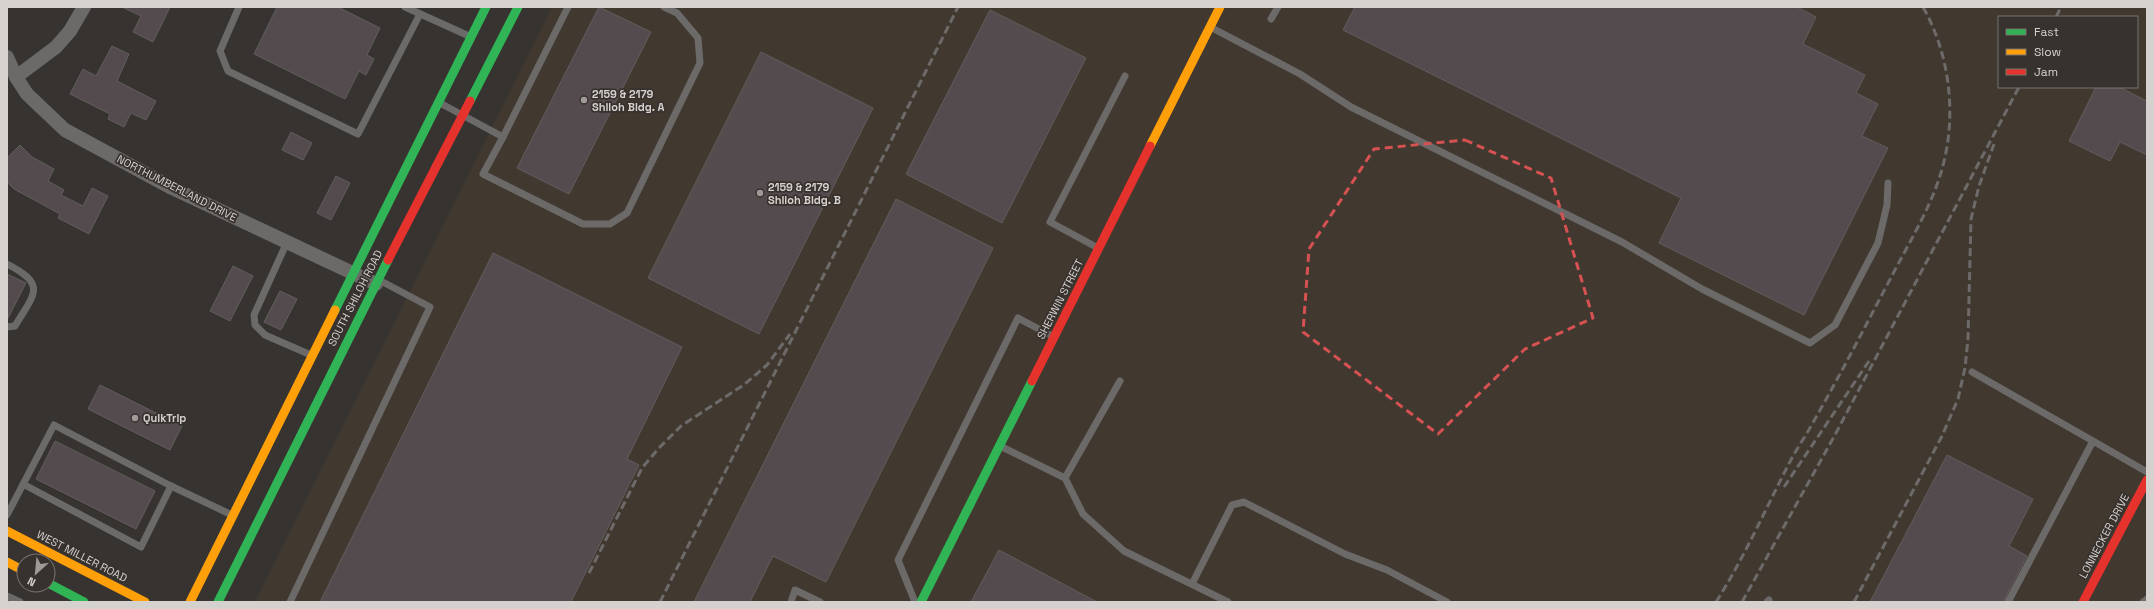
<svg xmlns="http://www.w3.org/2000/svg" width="2154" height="609" viewBox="0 0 2154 609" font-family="'Space Grotesk',sans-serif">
  <rect width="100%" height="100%" fill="#363330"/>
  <path fill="#413830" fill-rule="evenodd" d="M552,7H2147V602H255ZM1999,17H2137V87H1999Z"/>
  <g fill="#544b4e" stroke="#615e5e">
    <polygon points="122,7 170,7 153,42 133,32 141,16"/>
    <polygon points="277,7 338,7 380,28 367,55 374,59 366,75 359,71 345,99 254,54"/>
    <polygon points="599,7 651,32 569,194 517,168"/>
    <polygon points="1355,7 1797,7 1816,17 1803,44 1865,75 1856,93 1878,104 1862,136 1888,148 1804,315 1659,243 1681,198 1343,30"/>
    <polygon points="990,10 1086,58 1002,223 906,174"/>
    <polygon points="112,46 129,54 117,81 156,101 146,120 131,113 124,127 108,119 110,114 70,94 83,69 96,76"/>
    <polygon points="761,52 873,108 759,334 648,278"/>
    <polygon points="2096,87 2119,87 2147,101 2147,155 2120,142 2110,161 2069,141"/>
    <polygon points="291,132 312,143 303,160 282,150"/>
    <polygon points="20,145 32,157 54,169 48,181 64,190 61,195 83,206 92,188 108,196 89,234 58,218 60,214 14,189 7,182 7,158"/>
    <polygon points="336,176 350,183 331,220 317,213"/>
    <polygon points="896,199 993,248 826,582 773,556 750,602 694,602"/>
    <polygon points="493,253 682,347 627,459 639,465 571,602 320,602"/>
    <polygon points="233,266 253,276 230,321 210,311"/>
    <polygon points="7,274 26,283 7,320"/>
    <polygon points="280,291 297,299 281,330 264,322"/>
    <polygon points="100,385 182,426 170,450 88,409"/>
    <polygon points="55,441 155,491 136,529 36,479"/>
    <polygon points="1947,455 2033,499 2009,546 2027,556 2003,602 1870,602"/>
    <polygon points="999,550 1097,602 971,602"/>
  </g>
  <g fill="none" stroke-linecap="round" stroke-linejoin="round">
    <g stroke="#6c6a69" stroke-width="7">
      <polyline points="239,7 220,51 228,71 358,134 420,14"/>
      <polyline points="405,7 469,36"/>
      <polyline points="1271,19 1278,7"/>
      <polyline points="1212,28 1300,74 1351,107 1622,242 1702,289 1810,343 1835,325 1878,243 1887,205 1888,183"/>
      <polyline points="440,103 503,137 568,7"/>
      <polyline points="503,137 483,174 583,224 610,224 627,213 700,63 698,38 677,13 664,7"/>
      <polyline points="287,242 254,315 255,325 265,335 311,355"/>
      <polyline points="1098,248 1050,222 1125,76"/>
      <path d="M7,264C48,285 34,294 15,326L7,327"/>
      <polyline points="1972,372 2093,441"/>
      <polyline points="1000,446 1065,478 1083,514 1124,551 1228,602"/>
      <polyline points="1065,478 1120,381"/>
      <polyline points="23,484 141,547 171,486"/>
      <polyline points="7,515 54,425 171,486 232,515"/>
      <polyline points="1192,584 1232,505 1244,502 1345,554 1387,570 1447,602"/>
      <polyline points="7,596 20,602"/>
      <polyline points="290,602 430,307 379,280"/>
      <polyline points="791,602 795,590 820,602"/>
      <polyline points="915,602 898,560 1018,318 1052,336"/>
      <polyline points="1767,602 1769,600"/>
      <polyline points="2008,602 2093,441 2147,472"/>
      <polyline points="2143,602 2147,599"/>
    </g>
    <g stroke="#6c6a69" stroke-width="14">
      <polyline points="7,57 16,77 27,94 65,130 172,188 376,284"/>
      <polyline points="16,77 56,47 70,31 84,7"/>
    </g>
    <g stroke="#30b455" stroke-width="9">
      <polyline points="470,101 518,7"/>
      <polyline points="335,310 486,7"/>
      <polyline points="48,583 84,602"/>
      <polyline points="218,602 388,260"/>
      <polyline points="921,602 1032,381"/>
    </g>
    <g stroke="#ff9f0a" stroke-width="9">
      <polyline points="1150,146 1220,7"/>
      <polyline points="7,531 145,602"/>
      <polyline points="7,562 24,571"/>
      <polyline points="190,602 335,310"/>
    </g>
    <g stroke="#e5322d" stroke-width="9">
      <polyline points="388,260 470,101"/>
      <polyline points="1032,381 1150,146"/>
      <polyline points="2083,602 2147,480"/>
    </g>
    <g stroke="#6d6b6a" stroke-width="3" stroke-dasharray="8 4" stroke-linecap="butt">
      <polyline points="2056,17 2061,7"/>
      <polyline points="1784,487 1869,361"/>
      <polyline points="589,573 642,468 659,448 681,426 745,384 767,365 790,334"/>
      <polyline points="660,602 958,7"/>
      <path d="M1716,602C1746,555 1767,505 1793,456C1800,444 1808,432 1815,419C1843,370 1869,319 1896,268C1914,234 1937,196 1945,157C1956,107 1948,51 1923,7"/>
      <polyline points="1742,602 1836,433 2019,87"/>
      <polyline points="1854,602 1942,436 1958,399 1965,368 1968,339 1971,219 1979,186 1994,144"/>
    </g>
  </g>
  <path fill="none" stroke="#d65252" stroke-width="3" stroke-dasharray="8 5" stroke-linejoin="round" d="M1465,140L1551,178L1593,318L1525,349L1438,434L1303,332L1309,249L1374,149Z"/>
  <g fill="#9d9a97" stroke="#38322e" stroke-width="1.5">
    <circle cx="584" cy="100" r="4"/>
    <circle cx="760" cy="193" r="4"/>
    <circle cx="135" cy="418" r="4"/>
  </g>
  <g text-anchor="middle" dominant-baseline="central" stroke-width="3.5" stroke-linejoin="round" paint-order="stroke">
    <g font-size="11" font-weight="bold" fill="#d5d1ce" stroke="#38322e" text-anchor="start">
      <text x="592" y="94">2159 &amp; 2179<tspan x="592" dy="13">Shiloh Bldg. A</tspan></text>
      <text x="768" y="187">2159 &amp; 2179<tspan x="768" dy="13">Shiloh Bldg. B</tspan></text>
      <text x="143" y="418">QuikTrip</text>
    </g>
    <g font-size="11" fill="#d5d1ce" stroke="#38322e">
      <text transform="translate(177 188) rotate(27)">NORTHUMBERLAND DRIVE</text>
      <text transform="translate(355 298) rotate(-63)">SOUTH SHILOH ROAD</text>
      <text transform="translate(1060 299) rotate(-63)">SHERWIN STREET</text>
      <text transform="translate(2104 536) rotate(-62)">LONNECKER DRIVE</text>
      <text transform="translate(82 556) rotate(27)">WEST MILLER ROAD</text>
    </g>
  </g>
  <rect width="2154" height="609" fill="none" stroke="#d5d1ce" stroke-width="16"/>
  <rect x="1998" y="16" width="140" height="72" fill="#38322e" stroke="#77726e"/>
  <rect x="2006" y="29" width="20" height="6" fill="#30b455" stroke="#77726e"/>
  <text x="2034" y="36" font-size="12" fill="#d5d1ce">Fast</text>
  <rect x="2006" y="49" width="20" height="6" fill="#ff9f0a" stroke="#77726e"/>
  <text x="2034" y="56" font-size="12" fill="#d5d1ce">Slow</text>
  <rect x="2006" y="69" width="20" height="6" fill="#e5322d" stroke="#77726e"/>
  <text x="2034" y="76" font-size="12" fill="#d5d1ce">Jam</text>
  <g transform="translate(36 573) rotate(207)"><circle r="19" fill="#38322e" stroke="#77726e"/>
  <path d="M0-3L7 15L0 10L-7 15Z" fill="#9d9a97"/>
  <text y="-6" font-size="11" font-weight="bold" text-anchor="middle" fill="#d5d1ce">N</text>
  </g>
</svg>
